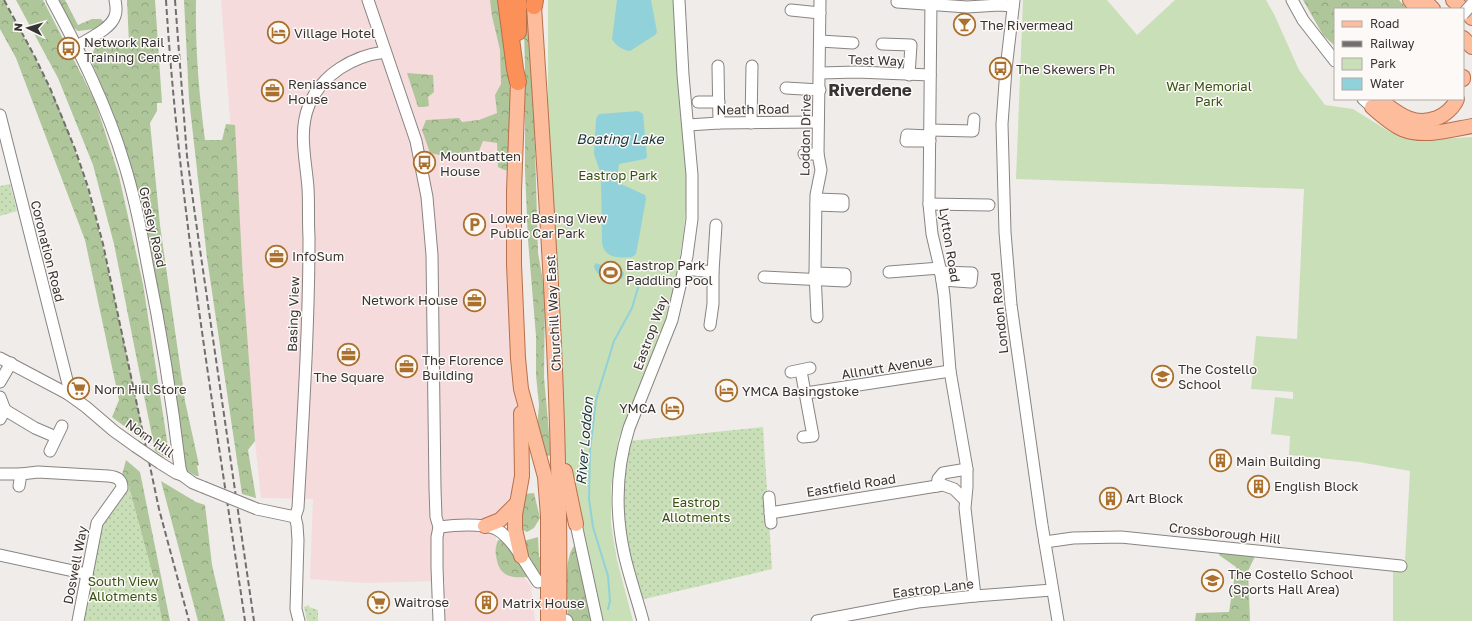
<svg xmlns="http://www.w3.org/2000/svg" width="1472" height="621" viewBox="0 0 1472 621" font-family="'Golos Text',sans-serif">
  <defs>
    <pattern id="grass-dots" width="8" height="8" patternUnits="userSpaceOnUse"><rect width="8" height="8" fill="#c9dfb7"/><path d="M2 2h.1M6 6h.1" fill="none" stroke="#adc09e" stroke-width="1.8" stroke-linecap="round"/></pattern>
    <pattern id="forest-crowns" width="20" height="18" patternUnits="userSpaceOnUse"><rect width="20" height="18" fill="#aec69a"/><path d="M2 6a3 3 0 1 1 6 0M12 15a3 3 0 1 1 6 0" fill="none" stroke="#8ea27e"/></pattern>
  </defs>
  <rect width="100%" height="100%" fill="#f0ecea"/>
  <polygon fill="#f6dbdc" points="221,0 499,0 511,109 511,273 520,457 518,488 507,508 496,518 496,540 531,586 535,621 444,621 443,604 445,581 363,583 310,579 313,499 261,498 252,413"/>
  <g fill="url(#grass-dots)">
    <polygon points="10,184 17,211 0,216 0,186"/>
    <polygon points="763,427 772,569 640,600 624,536 622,492 629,441"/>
    <polygon points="129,487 155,583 162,621 83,621 102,523"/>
    <polygon points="309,605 309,607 318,610 318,621 307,621 304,607"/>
  </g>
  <g fill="url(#forest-crowns)">
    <path d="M0,0H3C31,48 57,97 75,150C95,206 107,263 119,320C128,361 137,401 145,442L112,417L119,400L85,240L16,58L0,29Z"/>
    <polygon points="16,0 43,0 95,101 119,176 143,284 170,460 155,451 114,244 93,165 58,78"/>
    <polygon points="57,0 65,0 78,25 92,19 101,19 104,22 94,29 78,31 74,28"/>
    <polygon points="127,0 155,0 162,103 157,103 157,111 150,123 160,225 185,401 199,465 197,466 199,476 196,476 184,469 147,237 129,160 114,116 90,58 96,46 108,40 109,43 129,43"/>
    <path d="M184,0H196C195,47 199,94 205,140H222L226,124L235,125L243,280L255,441L248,450L256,498L242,494L207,258L189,99Z"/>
    <polygon points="490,0 502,0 512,111 512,171 504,170 498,167 497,143 483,141 479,151 439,155 430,153 422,130 426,120 459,118 462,122 479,120 497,113 495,95 501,84 500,50 492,16"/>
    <polygon points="526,0 530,0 533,79 538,253 545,292 544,377 551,456 545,455 537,429 539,405 536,375 536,336 528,240 525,171 525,69 524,32"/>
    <polygon points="1303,0 1399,0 1407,9 1335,9 1335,46 1323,35"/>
    <polygon points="407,73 433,75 434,92 428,97 429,106 424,107 418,107"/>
    <polygon points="126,460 140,472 170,621 162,621 155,583 129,487 122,475"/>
    <polygon points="161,481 196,502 205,505 212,565 225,621 198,621"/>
    <polygon points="534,493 540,518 534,528 527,532 518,527 524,494"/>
    <polygon points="538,537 539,556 543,564 541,578 521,551 524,541"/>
    <path d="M498,540H502L528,572L527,577C512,578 501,577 497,561C495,552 495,548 498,540Z"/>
    <path d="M574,546L576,547L595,621H570L568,618C568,600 563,559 574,546Z"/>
    <polygon points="1221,546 1258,550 1248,571 1250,621 1195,621 1196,613 1229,612 1236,567 1219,555"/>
  </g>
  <g fill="#c9dfb7">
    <polygon points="548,0 673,0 687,182 686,209 683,236 678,269 669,311 618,440 611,487 611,524 617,560 633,621 600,621 564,451 548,146"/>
    <polygon points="1023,0 1107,0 1137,35 1175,0 1266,0 1274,14 1299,70 1325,105 1353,109 1390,132 1424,140 1472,137 1472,621 1393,621 1393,561 1405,562 1410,471 1359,462 1289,455 1290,436 1271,434 1275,397 1293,399 1293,391 1293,392 1251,389 1256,336 1297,339 1304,189 1016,179"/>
  </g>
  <g fill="#91d1d9">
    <path d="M617,0H651L657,32L655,35L630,51C624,51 615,45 612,39Z"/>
    <path d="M638,111L643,114L647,157L645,159L619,164L617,180L621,184L645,195L646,199L636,254L632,257C619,258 605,259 602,243L601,174L594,154L596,119L598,115L600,114Z"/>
    <path d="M596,263L609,268L621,269L624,273L623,278C613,284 596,277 594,266Z"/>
  </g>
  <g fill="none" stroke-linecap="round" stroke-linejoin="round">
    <polyline stroke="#91d1d9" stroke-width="2" points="608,609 610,601 608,576 593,527 589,499 590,451 596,400 614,341 632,308 640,281"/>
    <defs>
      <g id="minor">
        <path d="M52,0C80,52 107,106 124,163C134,195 141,229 147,263C161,331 172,400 180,468L182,475"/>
        <polyline points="368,0 416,141 427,197 432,255 435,489 436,517 439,527 437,537 437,567 439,621"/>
        <polyline points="931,0 929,204 932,234 940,268 944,295 950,371 967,469 967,487 965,508 975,596"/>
        <polyline points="1014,0 1006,69 1002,124 1005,232 1011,305 1042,525 1058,621"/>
        <polyline points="1292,0 1303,20 1335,61"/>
        <polyline points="897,2 967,7 999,5 1013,6"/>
        <polyline points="791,10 820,13"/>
        <polyline points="820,41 853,43"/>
        <polyline points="882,44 911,45 909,75"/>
        <path d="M77,46C88,39 111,29 115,16C117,11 116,5 115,0"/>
        <polyline points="718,66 719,123"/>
        <polyline points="820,73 857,72 930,75"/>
        <polyline points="786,88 820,90"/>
        <polyline points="1363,99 1372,107 1377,103"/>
        <polyline points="698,102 719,102"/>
        <polyline points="0,115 69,388 68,394"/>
        <polyline points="751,123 752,66"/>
        <polyline points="688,125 719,123 818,122"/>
        <polyline points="930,130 973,131 974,119"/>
        <polyline points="930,141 906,141 907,135 930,136"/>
        <polyline points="804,154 818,154"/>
        <polyline points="929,204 989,205"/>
        <polyline points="816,205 843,206 843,200 817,199"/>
        <polyline points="685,269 713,272"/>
        <polyline points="889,272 940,268"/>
        <polyline points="940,272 972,273 971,282 942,280"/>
        <polyline points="764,277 845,281 845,274 815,273"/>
        <polyline points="817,317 815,273 816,195 821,170 818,154 820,0"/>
        <polyline points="710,325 713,304 713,272 716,225"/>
        <polyline points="0,358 68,394 86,407 114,431 135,446"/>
        <polyline points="801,371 813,436 803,437"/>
        <polyline points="791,372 810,368"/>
        <polyline points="0,382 11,363"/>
        <polyline points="806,393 950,371"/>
        <polyline points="0,397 5,410 0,419"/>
        <polyline points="5,410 35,428 56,437"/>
        <polyline points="50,451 62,426"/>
        <polyline points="160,463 176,473 182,475 193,483 203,487"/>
        <path d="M0,474H21L38,472L108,476C117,477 122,479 122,488L97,523L78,621"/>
        <polyline points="19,486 21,474"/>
        <polyline points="937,486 938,479 943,473 967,469"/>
        <polyline points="769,497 771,523"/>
        <polyline points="257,509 295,517"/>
        <polyline points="770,513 943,485 954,489 965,500"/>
        <polyline points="576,524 597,621"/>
        <path d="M439,527C454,525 482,523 496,529C512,537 528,568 538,582"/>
        <polyline points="1045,542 1073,538 1121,537 1401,566"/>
        <polyline points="0,555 87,574"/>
        <polyline points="566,620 567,621"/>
        <path d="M299,621L296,609L298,540L297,525L295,517L298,508C303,418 309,327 309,237C308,221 309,204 308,188C306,160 298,132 309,105C322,74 353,56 385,52"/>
        <path d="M643,621C637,598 629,576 624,553C615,511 616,469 629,428L672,320L687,256L692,219V175L683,75L679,0"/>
        <polyline points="817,621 918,602 975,596 1052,590"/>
      </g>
      <g id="major">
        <polyline points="1410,0 1417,9"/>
        <polyline points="1424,0 1433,9"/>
        <polyline points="1453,0 1463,9"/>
        <path d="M534,6C547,211 562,415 559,621"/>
        <polyline points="1463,9 1472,18"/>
        <polyline points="1463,38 1472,47"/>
        <polyline points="1463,77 1463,79"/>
        <polyline points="518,82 514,191 514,264 518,358 521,389 545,477 548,516 548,621"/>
        <path d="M1380,100C1399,114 1413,127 1437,118C1445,115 1454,107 1457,99"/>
        <path d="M1372,107C1381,115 1391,124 1402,129C1424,138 1450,130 1472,126"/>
        <polyline points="565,471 576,524"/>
        <polyline points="485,526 500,520 516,504"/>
        <polyline points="521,556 515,529 515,515 522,476 521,413"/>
      </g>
      <g id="highway">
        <polyline points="506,0 515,69 518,82"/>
        <polyline points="534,6 535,0"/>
        <polyline points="518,32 518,0"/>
      </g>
    </defs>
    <use href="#minor" stroke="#888482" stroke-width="13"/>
    <use href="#major" stroke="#b7704c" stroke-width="16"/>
    <use href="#highway" stroke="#b7704c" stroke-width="18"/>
    <use href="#minor" stroke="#fff" stroke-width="11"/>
    <use href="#major" stroke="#fdbc9b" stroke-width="14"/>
    <use href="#highway" stroke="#fc9059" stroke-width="16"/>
    <g stroke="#716e6d" stroke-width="2" stroke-dasharray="6 3" stroke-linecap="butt">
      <polyline points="4,0 34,55 50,88 75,149 88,187 103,244 159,509 189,621"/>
      <path d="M166,0C179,208 215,415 245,621"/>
      <polyline points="175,0 187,156 195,215 254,621"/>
    </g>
    <defs>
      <g id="minor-bridge">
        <polyline points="1463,14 1472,4"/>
        <polyline points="135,446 160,463"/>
        <polyline points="203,487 257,509"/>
      </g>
    </defs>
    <use href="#minor-bridge" stroke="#888482" stroke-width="13" stroke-linecap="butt"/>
    <use href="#minor-bridge" stroke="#fff" stroke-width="11"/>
  </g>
  <defs>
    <symbol id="bar-ring" viewBox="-11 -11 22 22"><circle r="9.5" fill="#fdf9f7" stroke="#a9702e" stroke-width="1.5"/><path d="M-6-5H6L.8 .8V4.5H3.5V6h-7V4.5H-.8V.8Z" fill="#a9702e"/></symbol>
    <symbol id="hotel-ring" viewBox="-11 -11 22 22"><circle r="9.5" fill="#fdf9f7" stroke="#a9702e" stroke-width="1.5"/><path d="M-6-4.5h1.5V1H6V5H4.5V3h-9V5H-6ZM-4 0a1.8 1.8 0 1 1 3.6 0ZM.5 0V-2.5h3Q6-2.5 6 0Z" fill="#a9702e"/></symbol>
    <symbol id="bus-ring" viewBox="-11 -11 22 22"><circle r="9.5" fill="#fdf9f7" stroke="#a9702e" stroke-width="1.5"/><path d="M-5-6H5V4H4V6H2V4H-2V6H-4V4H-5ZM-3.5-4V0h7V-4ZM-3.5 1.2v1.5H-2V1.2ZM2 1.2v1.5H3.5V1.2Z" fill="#a9702e"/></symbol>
    <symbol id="office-ring" viewBox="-11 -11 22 22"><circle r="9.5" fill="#fdf9f7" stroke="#a9702e" stroke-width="1.5"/><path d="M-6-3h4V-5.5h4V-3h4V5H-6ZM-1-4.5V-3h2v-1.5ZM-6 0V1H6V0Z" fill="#a9702e"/></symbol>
    <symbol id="parking-ring" viewBox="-11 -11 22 22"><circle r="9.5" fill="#fdf9f7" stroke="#a9702e" stroke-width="1.5"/><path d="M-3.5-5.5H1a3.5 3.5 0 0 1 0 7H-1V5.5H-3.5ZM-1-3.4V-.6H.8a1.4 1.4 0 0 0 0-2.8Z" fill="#a9702e"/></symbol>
    <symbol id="stadium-ring" viewBox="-11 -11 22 22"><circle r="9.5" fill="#fdf9f7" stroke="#a9702e" stroke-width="1.5"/><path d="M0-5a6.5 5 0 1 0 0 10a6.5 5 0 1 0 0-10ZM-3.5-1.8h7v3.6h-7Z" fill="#a9702e"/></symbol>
    <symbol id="school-ring" viewBox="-11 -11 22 22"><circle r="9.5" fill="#fdf9f7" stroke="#a9702e" stroke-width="1.5"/><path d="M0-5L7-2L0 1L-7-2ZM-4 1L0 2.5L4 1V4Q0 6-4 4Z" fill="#a9702e"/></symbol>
    <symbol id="supermarket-ring" viewBox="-11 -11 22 22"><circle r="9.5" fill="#fdf9f7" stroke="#a9702e" stroke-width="1.5"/><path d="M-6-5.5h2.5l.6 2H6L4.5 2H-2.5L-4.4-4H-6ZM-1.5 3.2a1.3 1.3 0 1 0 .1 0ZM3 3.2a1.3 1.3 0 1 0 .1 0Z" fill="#a9702e"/></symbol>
    <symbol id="building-ring" viewBox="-11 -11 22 22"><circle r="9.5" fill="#fdf9f7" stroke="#a9702e" stroke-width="1.5"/><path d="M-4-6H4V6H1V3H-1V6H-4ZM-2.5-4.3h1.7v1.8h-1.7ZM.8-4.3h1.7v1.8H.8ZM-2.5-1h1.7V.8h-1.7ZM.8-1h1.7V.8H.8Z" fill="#a9702e"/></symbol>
  </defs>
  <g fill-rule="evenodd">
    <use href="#bar-ring" x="952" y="12" width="25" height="25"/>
    <use href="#hotel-ring" x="266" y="20" width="25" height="25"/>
    <use href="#bus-ring" x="56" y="36" width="25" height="25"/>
    <use href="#bus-ring" x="988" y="56" width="25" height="25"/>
    <use href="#office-ring" x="260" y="78" width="25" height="25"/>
    <use href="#bus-ring" x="412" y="150" width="25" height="25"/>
    <use href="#parking-ring" x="462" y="212" width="25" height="25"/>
    <use href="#office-ring" x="264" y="244" width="25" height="25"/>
    <use href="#stadium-ring" x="598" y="260" width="25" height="25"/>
    <use href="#office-ring" x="462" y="288" width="25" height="25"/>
    <use href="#office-ring" x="336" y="342" width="25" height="25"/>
    <use href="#office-ring" x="394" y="354" width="25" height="25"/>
    <use href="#school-ring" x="1150" y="364" width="25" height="25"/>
    <use href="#supermarket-ring" x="66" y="376" width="25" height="25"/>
    <use href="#hotel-ring" x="714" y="378" width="25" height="25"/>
    <use href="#hotel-ring" x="660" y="396" width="25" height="25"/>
    <use href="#building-ring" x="1208" y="448" width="25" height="25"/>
    <use href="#building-ring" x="1246" y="474" width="25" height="25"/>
    <use href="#building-ring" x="1098" y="486" width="25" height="25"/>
    <use href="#school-ring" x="1200" y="568" width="25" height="25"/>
    <use href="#supermarket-ring" x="366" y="590" width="25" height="25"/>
    <use href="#building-ring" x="474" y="590" width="25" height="25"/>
  </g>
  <g text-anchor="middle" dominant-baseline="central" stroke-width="3" stroke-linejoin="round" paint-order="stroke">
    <g font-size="13" fill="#373534" stroke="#fdf9f7" text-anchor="start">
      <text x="980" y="25">The Rivermead</text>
      <text x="294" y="33">Village Hotel</text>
      <text x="84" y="42">Network Rail<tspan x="84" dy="15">Training Centre</tspan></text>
      <text x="1016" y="69">The Skewers Ph</text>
      <text x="288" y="84">Reniassance<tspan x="288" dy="15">House</tspan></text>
      <text x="440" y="156">Mountbatten<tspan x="440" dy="15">House</tspan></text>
      <text x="490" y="218">Lower Basing View<tspan x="490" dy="15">Public Car Park</tspan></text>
      <text x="292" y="256">InfoSum</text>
      <text x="626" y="265">Eastrop Park<tspan x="626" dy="15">Paddling Pool</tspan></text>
      <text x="458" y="300" text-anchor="end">Network House</text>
      <text x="422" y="360">The Florence<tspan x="422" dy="15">Building</tspan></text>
      <text x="1178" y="369">The Costello<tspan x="1178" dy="15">School</tspan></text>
      <text x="349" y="377" text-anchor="middle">The Square</text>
      <text x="94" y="389">Norn Hill Store</text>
      <text x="742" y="391">YMCA Basingstoke</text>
      <text x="656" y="408" text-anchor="end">YMCA</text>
      <text x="1236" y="461">Main Building</text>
      <text x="1274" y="486">English Block</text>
      <text x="1126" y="498">Art Block</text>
      <text x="1228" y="574">The Costello School<tspan x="1228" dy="15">(Sports Hall Area)</tspan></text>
      <text x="394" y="602">Waitrose</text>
      <text x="502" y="603">Matrix House</text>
    </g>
    <g font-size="13" fill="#373534" stroke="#fdf9f7">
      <text transform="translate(876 60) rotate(2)">Test Way</text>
      <text transform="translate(753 109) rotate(-1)">Neath Road</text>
      <text transform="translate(805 135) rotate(-89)">Loddon Drive</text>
      <text transform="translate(153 227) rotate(77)">Gresley Road</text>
      <text transform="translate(950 245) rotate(81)">Lytton Road</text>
      <text transform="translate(48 251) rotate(76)">Coronation Road</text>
      <text transform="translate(553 313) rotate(-93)">Churchill Way East</text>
      <text transform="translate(999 313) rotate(-96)">London Road</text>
      <text transform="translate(293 314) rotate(-88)">Basing View</text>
      <text transform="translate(650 333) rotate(-70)">Eastrop Way</text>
      <text transform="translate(887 367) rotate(-9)">Allnutt Avenue</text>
      <text transform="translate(150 438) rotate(35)">Norn Hill</text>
      <text transform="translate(851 485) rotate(-9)">Eastfield Road</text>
      <text transform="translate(1225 533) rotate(6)">Crossborough Hill</text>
      <text transform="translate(75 565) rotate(-79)">Doswell Way</text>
      <text transform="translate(933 588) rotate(-7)">Eastrop Lane</text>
    </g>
    <g font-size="13" fill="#365314" stroke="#fdf9f7">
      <text x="1209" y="86">War Memorial<tspan x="1209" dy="15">Park</tspan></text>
      <text x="618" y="175">Eastrop Park</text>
      <text x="696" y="502">Eastrop<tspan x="696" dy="15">Allotments</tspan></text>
      <text x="123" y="581">South View<tspan x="123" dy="15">Allotments</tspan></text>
    </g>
    <g font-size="14" font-style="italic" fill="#16363a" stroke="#fdf9f7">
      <text x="620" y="138">Boating Lake</text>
      <text transform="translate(584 441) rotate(-85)">River Loddon</text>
    </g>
    <g font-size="17" font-weight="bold" fill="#373534" stroke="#fdf9f7">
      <text x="870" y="89">Riverdene</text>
    </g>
  </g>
  <rect x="1334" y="8" width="130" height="92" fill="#fdf9f7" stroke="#aeaba9"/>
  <rect x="1342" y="21" width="20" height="6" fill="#fdbc9b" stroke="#aeaba9"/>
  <text x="1370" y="28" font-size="12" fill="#373534">Road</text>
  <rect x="1342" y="41" width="20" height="6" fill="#716e6d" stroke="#aeaba9"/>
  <text x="1370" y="48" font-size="12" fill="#373534">Railway</text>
  <rect x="1342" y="58" width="20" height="12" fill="#c9dfb7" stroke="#aeaba9"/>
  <text x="1370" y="68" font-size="12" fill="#373534">Park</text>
  <rect x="1342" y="78" width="20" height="12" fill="#91d1d9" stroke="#aeaba9"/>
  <text x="1370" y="88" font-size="12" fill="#373534">Water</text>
  <g transform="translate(28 28) rotate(275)" stroke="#fdf9f7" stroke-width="3" paint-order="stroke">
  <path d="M0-3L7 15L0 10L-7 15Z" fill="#373534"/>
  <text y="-6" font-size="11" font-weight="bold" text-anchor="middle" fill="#373534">N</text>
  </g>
</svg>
